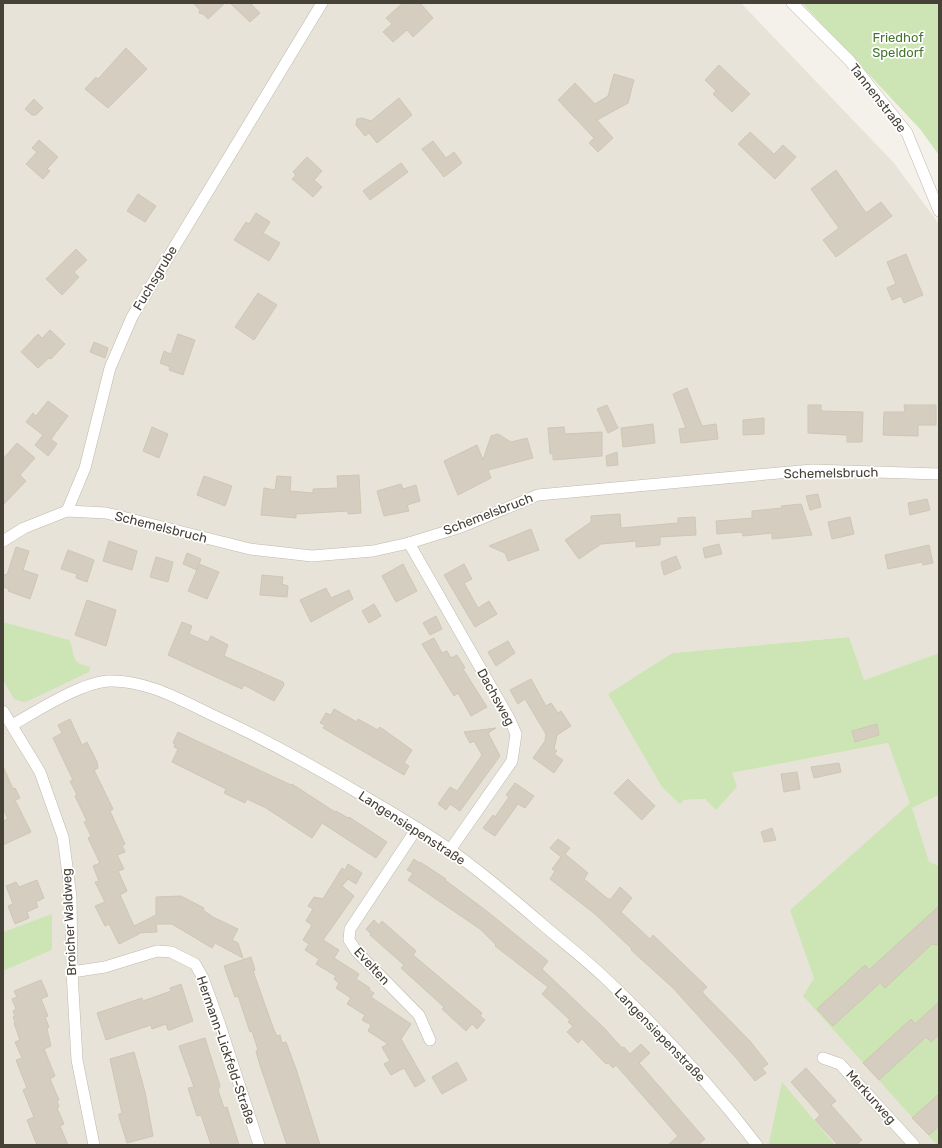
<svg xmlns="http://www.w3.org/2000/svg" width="942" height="1148" viewBox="0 0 942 1148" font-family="Rubik,sans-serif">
  <rect width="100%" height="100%" fill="#f4f1ea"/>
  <polygon fill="#e7e3d8" points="3,3 741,3 894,163 939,224 939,653 864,680 848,637 672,653 608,694 684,800 705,799 716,809 732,773 888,743 911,803 790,910 912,808 939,795 939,1145 3,1145 3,971 52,950 52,915 3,932"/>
  <g fill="#cde5b5">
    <polygon points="802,3 939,3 939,155 920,129"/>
    <path d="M3,622L69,640C74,647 71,659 80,664C83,665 87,666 90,667L89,672L28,701L24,702L14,699L3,680Z"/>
    <polygon points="849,637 864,680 939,653 939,795 912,808 929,862 939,866 939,1145 937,1145 803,996 814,978 790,910 910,803 888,743 732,773 737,787 716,810 705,799 684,800 680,804 662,787 608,694 672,653"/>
    <polygon points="52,914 52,950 3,971 3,932"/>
    <polygon points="782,1082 835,1145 770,1145 769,1143"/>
  </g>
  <g fill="#d5cec0" stroke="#cfc6b3">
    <polygon points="193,3 225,3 208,19 203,14 199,13 200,10"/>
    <polygon points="230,3 250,3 260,13 250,22"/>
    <polygon points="403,3 420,3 433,18 413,37 407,30 393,42 383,32 392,24 386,18"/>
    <polygon points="126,48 147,69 108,108 85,89 96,77 98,79"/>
    <polygon points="719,65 750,94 732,112 713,94 716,91 705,80"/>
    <polygon points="614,74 634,80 628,103 597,120 613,138 598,152 589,143 594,138 558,100 575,83 595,104 608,96"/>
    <polygon points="399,98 412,115 377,143 369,133 365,136 356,125 357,119 362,118 371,121"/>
    <polygon points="34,99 43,108 36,115 32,115 25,109"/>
    <polygon points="750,132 774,154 783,145 796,157 775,179 738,144"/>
    <polygon points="39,140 58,157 47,169 50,171 43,179 26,164 37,152 32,148"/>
    <polygon points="433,141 446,158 454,152 462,163 444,177 422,149"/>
    <polygon points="307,157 322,171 314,180 322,187 313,197 292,179 296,175 293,172"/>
    <polygon points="401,163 408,172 370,200 363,191"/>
    <polygon points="836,170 866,213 881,202 892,216 836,257 823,240 839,228 811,189"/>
    <polygon points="138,194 156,206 145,222 127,211"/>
    <polygon points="256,213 270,222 263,233 280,243 269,261 234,240 246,222 249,224"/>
    <polygon points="76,249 87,260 74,272 79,277 62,295 46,279"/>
    <polygon points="906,254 923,295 904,303 901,296 892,300 887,288 896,284 887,262"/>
    <polygon points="258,293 277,305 254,340 235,327"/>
    <polygon points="50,330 65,344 51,359 49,358 38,368 21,352 38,334 42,338"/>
    <polygon points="178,334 195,340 183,375 169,370 170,367 160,363 164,351 171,354"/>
    <polygon points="94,342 108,348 105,358 90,352"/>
    <polygon points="687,388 702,426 716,424 718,439 681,443 679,429 686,428 673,394"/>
    <polygon points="48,401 68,416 51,439 57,444 48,456 35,445 43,435 26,422 33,413 36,416"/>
    <polygon points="607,405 618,428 608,433 597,409"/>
    <polygon points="808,405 821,405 821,411 863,412 862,442 847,442 847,435 808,433"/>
    <polygon points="904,405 936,405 936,425 918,425 918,436 883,435 884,412 905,412"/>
    <polygon points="764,418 764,434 743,435 743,420"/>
    <polygon points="653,424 655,443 623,447 621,428"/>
    <polygon points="152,427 168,434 159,458 143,451"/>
    <polygon points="564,427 565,434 602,432 602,456 553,460 553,453 550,454 548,428"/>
    <polygon points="498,434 511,442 527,438 533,458 488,470 491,478 458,495 444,461 477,445 483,460 491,436"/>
    <polygon points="17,443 35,458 20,475 26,481 3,505 3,459"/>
    <polygon points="617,452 618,465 607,466 606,456"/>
    <polygon points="359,475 361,513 348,514 348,511 296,514 296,518 261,515 264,488 275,490 277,476 291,477 290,491 313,493 313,489 338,488 337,476"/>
    <polygon points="204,476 232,486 225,506 197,495"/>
    <polygon points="401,484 403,489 416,485 420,501 407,505 409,511 384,516 377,491"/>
    <polygon points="818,494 821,507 810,510 806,496"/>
    <polygon points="927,499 930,510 910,515 908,503"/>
    <polygon points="801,504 812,535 772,539 772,533 743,536 742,532 717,534 716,521 752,518 752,511 782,508 781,506"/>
    <polygon points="620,514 621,528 678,523 678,518 695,517 696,535 660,537 660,545 636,547 636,541 601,544 579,559 565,540 591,522 591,516"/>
    <polygon points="850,517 854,534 832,539 828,522"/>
    <polygon points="531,529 539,550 508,561 505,553 489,546"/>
    <polygon points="109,541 137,551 132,570 103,561"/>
    <polygon points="719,544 722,554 705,558 703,548"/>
    <polygon points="929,545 933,563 923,565 922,562 888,569 885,555"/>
    <polygon points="16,547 29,551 23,570 38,575 30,599 8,591 9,589 3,587 3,574 7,575"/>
    <polygon points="68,550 94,560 87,582 76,578 77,574 61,569"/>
    <polygon points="187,553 201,559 199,564 219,572 207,599 188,591 199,565 197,570 183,564"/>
    <polygon points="676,556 681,568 664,575 661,562"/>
    <polygon points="156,557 173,562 168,582 150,577"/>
    <polygon points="403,564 417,591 396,602 382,576"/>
    <polygon points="464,564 472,579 464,583 478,608 489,601 497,614 475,627 444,575"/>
    <polygon points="262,575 283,577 282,584 288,586 287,597 260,595"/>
    <polygon points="326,588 331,598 349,590 353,599 311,622 300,600"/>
    <polygon points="87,600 116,610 106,646 75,635"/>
    <polygon points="374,604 381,616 369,623 362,611"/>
    <polygon points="436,616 442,629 430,635 423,623"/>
    <polygon points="182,622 192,626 189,634 208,642 211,636 228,645 224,656 283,682 284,685 274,701 244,685 242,689 168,655"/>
    <polygon points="434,638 442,653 447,651 451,658 457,655 465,668 463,669 487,707 471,716 458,693 454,696 422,644"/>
    <polygon points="508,641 515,653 496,666 488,652"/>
    <polygon points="531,679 546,706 551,703 558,713 561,711 571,726 557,735 554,749 557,751 554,754 563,760 554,773 533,758 545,741 546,734 525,699 518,704 510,690"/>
    <polygon points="334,709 357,722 358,719 378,730 380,727 412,750 404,763 409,766 404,775 323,728 325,725 320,723 326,713 331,715"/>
    <polygon points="70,719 82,745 87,742 97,762 98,768 94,770 113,809 110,811 125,844 122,846 125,852 117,855 124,869 118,871 127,891 120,895 134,926 156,915 156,897 181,896 204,908 203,910 213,917 238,929 232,940 238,943 243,958 215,943 212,948 172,924 156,924 157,932 138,933 139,934 119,944 109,924 105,926 95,906 105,902 95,882 99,881 93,866 100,863 88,838 91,836 84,822 87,821 75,796 77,795 70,781 73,780 53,738 62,733 58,725"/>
    <polygon points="877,724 879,735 855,742 852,731"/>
    <polygon points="496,728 488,733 500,756 460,811 450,804 446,810 438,804 450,787 457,791 458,790 482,755 474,741 470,743 464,732"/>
    <polygon points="178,732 291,785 292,784 335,812 336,811 348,818 349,817 387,842 376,858 322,823 312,838 266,808 247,799 245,803 224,793 226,789 172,762 178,749 174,747 175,744 173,743"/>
    <polygon points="839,763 841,772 814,778 811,767"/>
    <polygon points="3,766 13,789 15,788 20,798 15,800 31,832 3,845 3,821 8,819 3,809"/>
    <polygon points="797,772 800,789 784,792 781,774"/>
    <polygon points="628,779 655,806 642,820 614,793"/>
    <polygon points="515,783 534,796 525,808 518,804 495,836 483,828 493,815 495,817 509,797 506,795"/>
    <polygon points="772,828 776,840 764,842 761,832"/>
    <polygon points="558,839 570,848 565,854 588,873 584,879 608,899 611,899 620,887 632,898 621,912 650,939 653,935 707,987 702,992 750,1041 768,1064 762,1068 766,1073 755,1081 737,1059 673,988 631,950 632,949 595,914 550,879 555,871 552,869 561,857 550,848"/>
    <polygon points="414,859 419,863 420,862 446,879 445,880 488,912 548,961 542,969 604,1028 622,1048 624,1047 630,1054 641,1044 650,1053 639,1063 705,1139 698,1145 668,1145 678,1136 616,1065 613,1068 608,1063 606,1064 582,1039 578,1043 567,1032 573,1026 568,1022 570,1020 542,994 548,987 495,946 496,945 480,929 408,880 413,873 407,870"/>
    <polygon points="348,864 362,873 356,884 348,879 342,886 354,896 323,940 339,950 334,958 359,974 356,979 370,988 369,990 374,993 371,997 411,1024 401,1039 425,1081 415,1087 404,1068 391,1075 384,1064 390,1061 382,1047 388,1044 368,1031 371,1025 362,1020 365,1015 347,1004 351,998 336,988 339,983 334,979 336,976 316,964 319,959 305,950 309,944 303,940 312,925 306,921 313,909 308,906 314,897 323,899 342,868 345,870"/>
    <polygon points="37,880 44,898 36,902 38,907 27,912 29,918 15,924 8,906 13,904 6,886 16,882 19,887"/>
    <polygon points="939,906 939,945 932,944 885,988 880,983 833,1026 817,1009 865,965 869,970"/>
    <polygon points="374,920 379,925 382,921 416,951 413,955 482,1013 480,1016 485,1020 477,1029 472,1024 466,1031 442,1009 444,1007 401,968 404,965 370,935 371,934 366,929"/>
    <polygon points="251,957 255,970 253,971 274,1030 277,1036 280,1035 282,1043 286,1042 296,1069 320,1145 287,1145 259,1062 256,1051 258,1050 252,1031 250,1032 238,996 235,997 224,966"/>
    <polygon points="41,980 48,996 41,999 48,1016 45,1017 49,1027 47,1029 51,1046 44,1049 55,1076 50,1079 59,1100 57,1101 59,1107 57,1108 64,1124 60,1126 68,1145 37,1145 27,1120 34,1117 23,1090 27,1088 16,1060 22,1058 15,1042 20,1040 14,1023 15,1022 13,1017 15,1016 13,1011 16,1009 12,999 17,997 14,991"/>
    <polygon points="181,984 193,1021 170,1030 168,1030 166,1024 152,1029 151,1025 106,1040 97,1013 142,998 143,1001 171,991 170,988"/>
    <polygon points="939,1002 939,1034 931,1042 926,1037 879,1080 863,1063 911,1019 915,1024"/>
    <polygon points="205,1038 220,1086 218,1090 224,1108 227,1107 239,1145 211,1145 201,1115 197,1116 188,1088 194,1087 179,1046"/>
    <polygon points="134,1052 145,1092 153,1136 127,1143 119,1117 119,1114 122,1113 110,1059"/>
    <polygon points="457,1062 467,1080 442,1094 432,1077"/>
    <polygon points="806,1068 836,1101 831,1105 862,1140 856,1145 838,1145 815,1120 820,1115 791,1082"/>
    <polygon points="939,1094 939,1126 929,1135 912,1118"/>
  </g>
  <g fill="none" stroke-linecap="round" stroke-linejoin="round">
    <defs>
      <g id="street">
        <polyline points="792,3 849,60 907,133 939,211"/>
        <polyline points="67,511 85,468 110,368 132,317 322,3"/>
        <polyline points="3,541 24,528 67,511 106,513 250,549 312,556 373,551 409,543 461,527 538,495 812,470 939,474"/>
        <polyline points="409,543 509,718 516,734 512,761 450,850"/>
        <polyline points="3,711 40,772 63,837 71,897 72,972 77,1060 94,1145"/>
        <path d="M12,725C37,711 80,683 108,681C149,679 189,705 225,721C274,744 320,770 367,798C394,814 422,830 449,849C481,872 512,898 542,924C563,942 585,959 605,978C660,1030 711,1085 757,1145"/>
        <polyline points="417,828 350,929 349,940 357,952 419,1015 430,1040"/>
        <polyline points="72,972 105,967 157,951 171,952 195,964 203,978 219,1022 259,1145"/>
        <polyline points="823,1058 840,1064 914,1145"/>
      </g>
    </defs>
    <use href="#street" stroke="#bfb9ac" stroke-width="12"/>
    <use href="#street" stroke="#fff" stroke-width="11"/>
  </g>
  <g text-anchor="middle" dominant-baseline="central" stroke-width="3.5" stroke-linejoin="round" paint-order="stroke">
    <g font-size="13" fill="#45762e" stroke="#fff">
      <text x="898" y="37">Friedhof<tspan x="898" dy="15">Speldorf</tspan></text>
    </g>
    <g font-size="13" fill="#474238" stroke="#fff">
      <text transform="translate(878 98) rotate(52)">Tannenstraße</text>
      <text transform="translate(155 278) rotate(-59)">Fuchsgrube</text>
      <text transform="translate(831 473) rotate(-1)">Schemelsbruch</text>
      <text transform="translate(488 514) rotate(-21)">Schemelsbruch</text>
      <text transform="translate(161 527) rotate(14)">Schemelsbruch</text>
      <text transform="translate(496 697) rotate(61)">Dachsweg</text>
      <text transform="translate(412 828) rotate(33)">Langensiepenstraße</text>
      <text transform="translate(69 922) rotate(-93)">Broicher Waldweg</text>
      <text transform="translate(372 966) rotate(47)">Evelten</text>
      <text transform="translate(660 1035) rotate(46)">Langensiepenstraße</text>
      <text transform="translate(226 1050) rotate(71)">Hermann-Lickfeld-Straße</text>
      <text transform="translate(871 1097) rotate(48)">Merkurweg</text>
    </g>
  </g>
  <rect width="942" height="1148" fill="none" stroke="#474238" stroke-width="8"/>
</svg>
